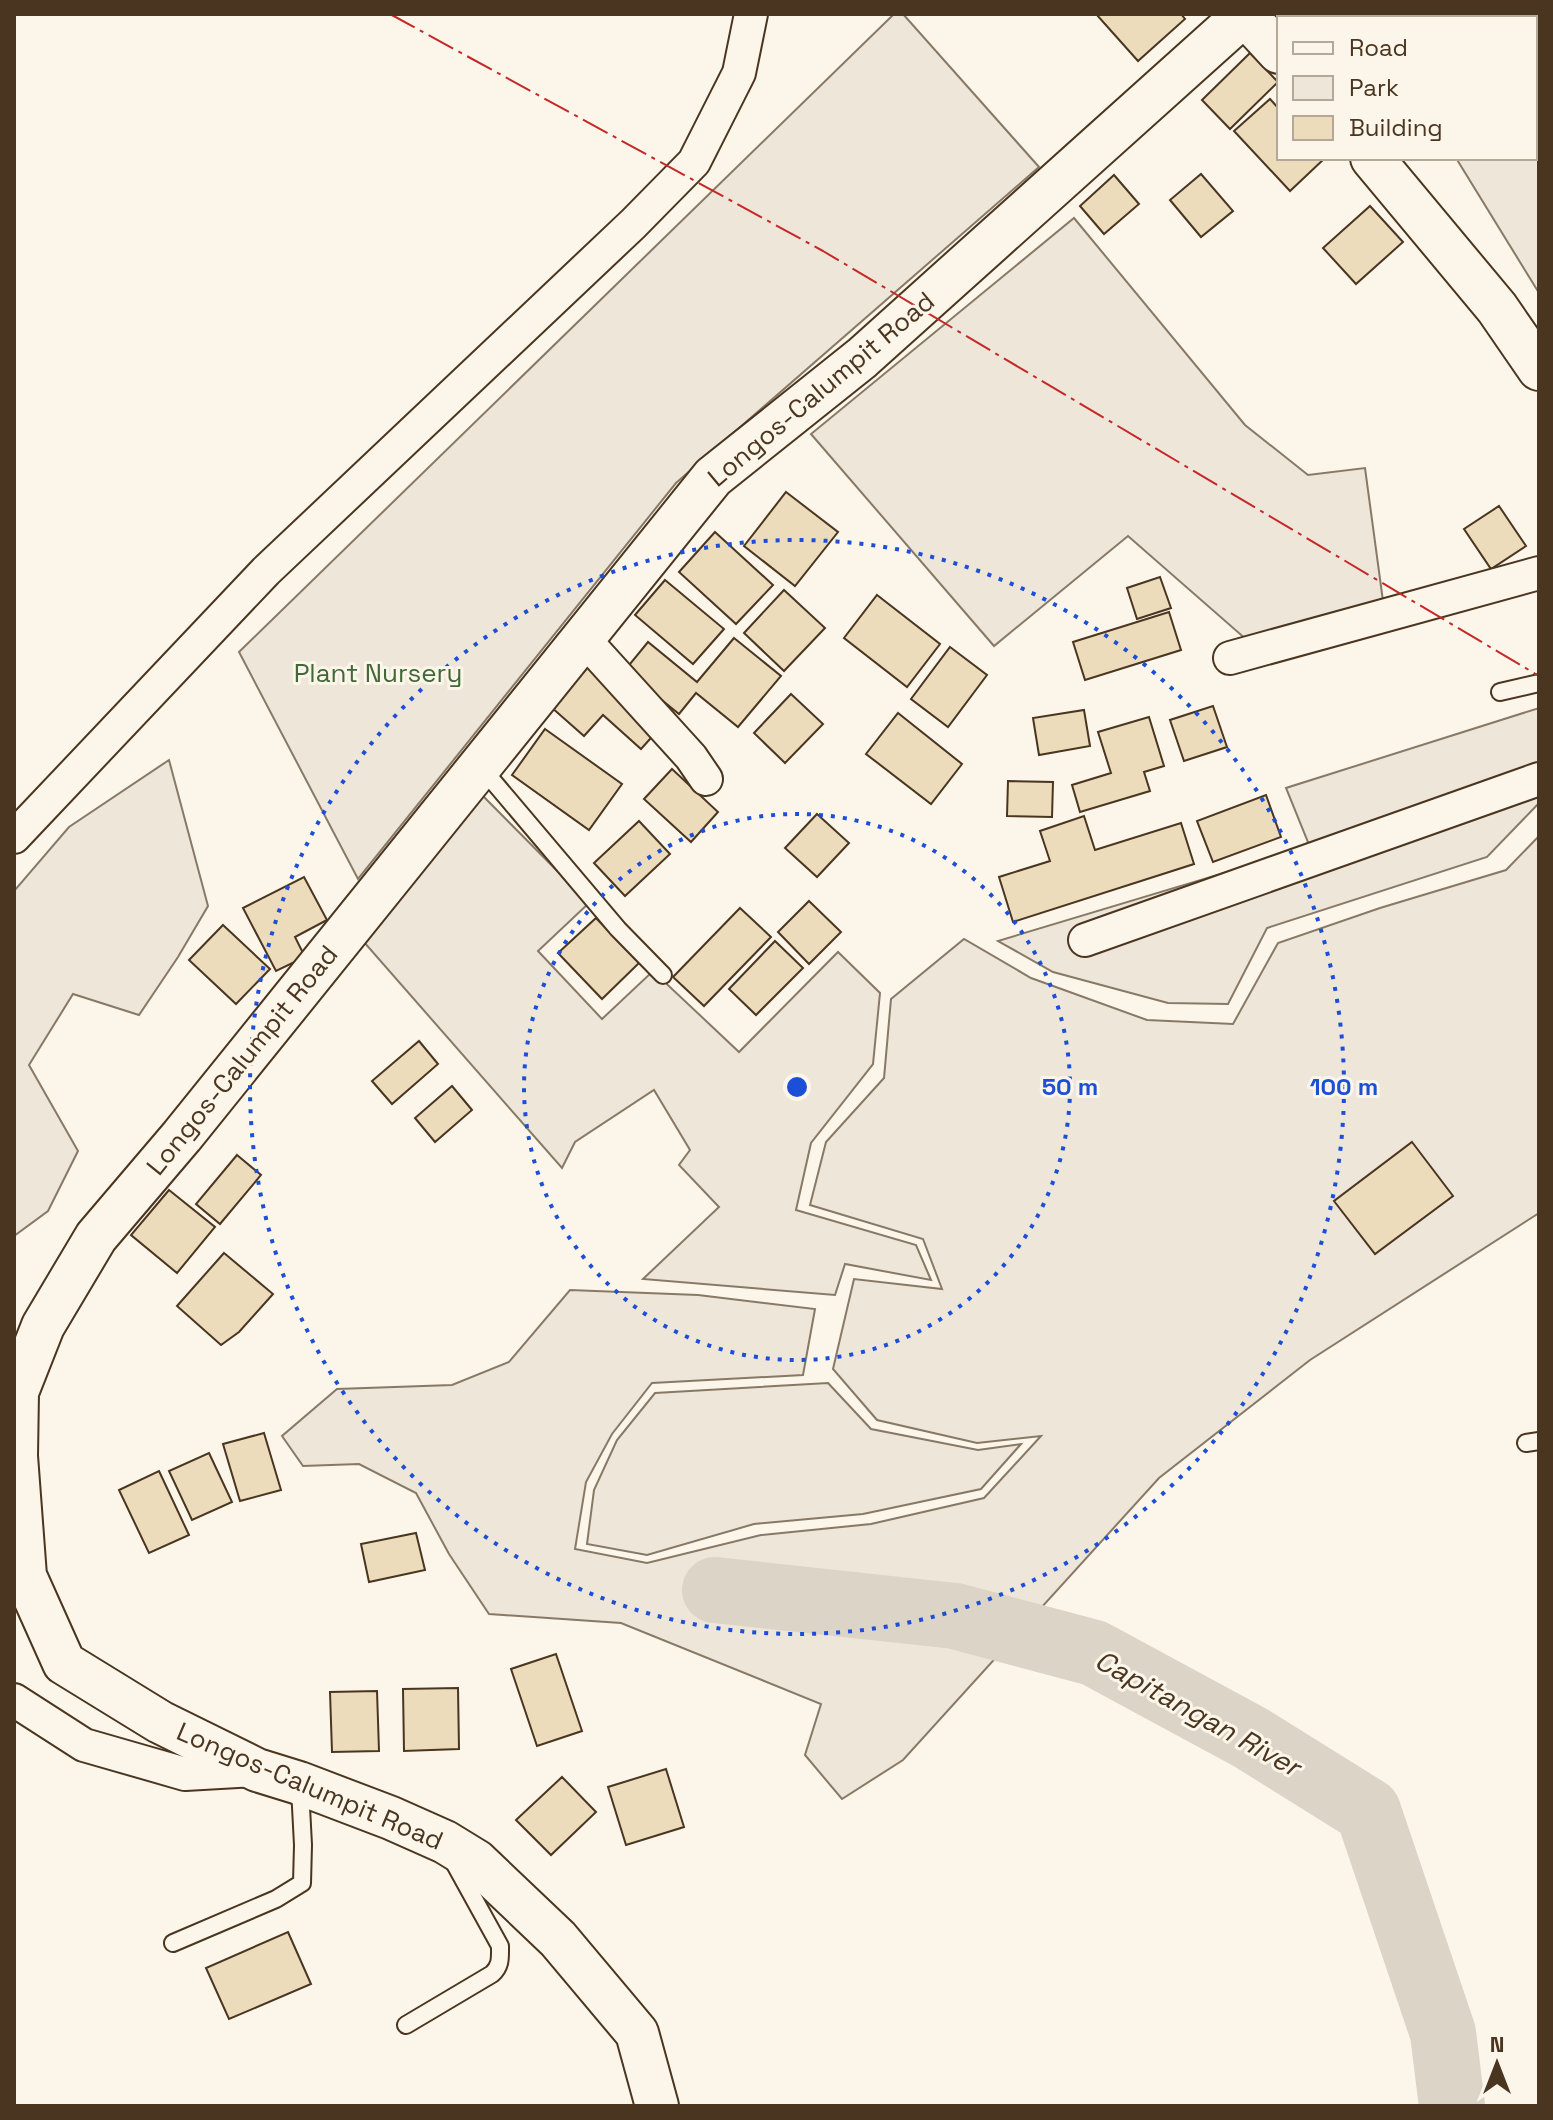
<svg xmlns="http://www.w3.org/2000/svg" width="1553" height="2120" viewBox="0 0 1553 2120" font-family="'Space Grotesk',sans-serif">
  <rect width="100%" height="100%" fill="#fbf6e9"/>
  <g fill="#ede6d9" stroke="#887966" stroke-width="2">
    <polygon points="894,14 903,14 1039,167 676,483 358,879 239,652"/>
    <polygon points="1488,14 1539,14 1539,293 1456,158 1535,158 1535,18 1483,18"/>
    <polygon points="1074,218 1245,425 1308,475 1365,468 1383,601 1248,641 1128,536 994,646 811,434"/>
    <polygon points="1539,708 1539,803 1487,857 1267,928 1228,1004 1168,1003 1053,972 998,941 1310,847 1286,788"/>
    <polygon points="169,760 208,906 178,957 139,1015 73,994 29,1065 78,1151 48,1211 14,1236 14,891 69,827"/>
    <polygon points="482,795 589,903 538,951 602,1019 653,971 739,1052 838,952 880,993 873,1064 811,1143 796,1210 916,1245 931,1280 845,1264 835,1295 643,1279 719,1207 679,1165 690,1150 654,1090 575,1142 562,1168 363,941"/>
    <polygon points="1539,836 1539,1213 1310,1360 1159,1478 903,1760 842,1799 805,1755 821,1704 621,1623 489,1614 449,1554 416,1493 359,1464 303,1466 282,1436 337,1389 452,1385 509,1362 570,1290 698,1295 815,1309 803,1375 652,1383 612,1434 586,1482 575,1549 647,1563 761,1535 871,1524 984,1498 1041,1436 977,1443 877,1420 833,1369 854,1279 942,1289 923,1239 810,1205 826,1142 884,1078 891,999 964,939 1031,978 1147,1020 1233,1024 1278,943 1380,908 1506,870"/>
    <polygon points="828,1383 871,1429 978,1450 1021,1444 981,1489 863,1514 754,1524 647,1555 587,1544 594,1490 617,1440 655,1393"/>
  </g>
  <g fill="none" stroke-linecap="round" stroke-linejoin="round">
    <polyline stroke="#dcd4c6" stroke-width="66" points="715,1590 955,1616 1094,1653 1251,1738 1368,1811 1443,2033 1452,2106"/>
  </g>
  <g fill="#ecdcbc" stroke="#4a3520" stroke-width="2">
    <polygon points="1096,14 1181,14 1185,19 1138,61"/>
    <polygon points="1250,53 1278,82 1230,129 1202,100"/>
    <polygon points="1270,99 1279,109 1279,158 1325,158 1290,191 1234,131"/>
    <polygon points="1201,174 1233,211 1201,237 1170,200"/>
    <polygon points="1114,175 1139,204 1104,234 1080,206"/>
    <polygon points="1370,206 1403,242 1356,284 1323,248"/>
    <polygon points="786,492 838,532 795,586 744,546"/>
    <polygon points="1499,506 1526,546 1491,569 1464,529"/>
    <polygon points="715,532 773,585 736,624 679,572"/>
    <polygon points="1160,577 1171,608 1137,619 1127,588"/>
    <polygon points="665,580 724,629 693,664 635,615"/>
    <polygon points="784,590 825,628 784,671 744,633"/>
    <polygon points="877,595 940,644 907,687 844,638"/>
    <polygon points="1169,612 1181,650 1085,680 1073,642"/>
    <polygon points="734,638 781,676 738,727 696,693 679,714 625,670 648,642 697,682"/>
    <polygon points="950,647 987,675 948,727 911,699"/>
    <polygon points="588,667 659,729 641,749 603,715 584,736 551,707"/>
    <polygon points="791,694 823,724 785,763 754,733"/>
    <polygon points="1213,706 1227,747 1184,761 1170,720"/>
    <polygon points="1084,710 1090,746 1039,755 1033,718"/>
    <polygon points="898,713 962,764 931,804 866,754"/>
    <polygon points="1149,717 1164,766 1144,772 1150,791 1080,812 1072,785 1111,773 1098,732"/>
    <polygon points="545,729 622,784 589,830 512,775"/>
    <polygon points="672,769 718,812 691,842 644,799"/>
    <polygon points="1008,781 1053,782 1052,817 1007,816"/>
    <polygon points="1266,795 1281,837 1213,862 1197,821"/>
    <polygon points="817,814 849,843 817,877 785,848"/>
    <polygon points="1084,816 1095,850 1181,823 1194,864 1013,922 999,877 1050,861 1040,831"/>
    <polygon points="639,821 670,854 625,896 594,863"/>
    <polygon points="304,877 327,920 295,937 305,957 276,971 243,908"/>
    <polygon points="809,901 841,932 809,964 778,932"/>
    <polygon points="740,908 771,937 704,1006 673,977"/>
    <polygon points="596,918 639,963 602,999 558,953"/>
    <polygon points="223,925 270,969 236,1004 189,960"/>
    <polygon points="775,941 803,968 756,1015 729,989"/>
    <polygon points="419,1041 438,1064 392,1104 372,1081"/>
    <polygon points="452,1086 472,1110 435,1142 415,1118"/>
    <polygon points="1412,1142 1453,1196 1375,1254 1334,1201"/>
    <polygon points="237,1155 261,1175 220,1224 196,1204"/>
    <polygon points="169,1190 215,1227 177,1273 131,1235"/>
    <polygon points="224,1253 273,1294 239,1332 221,1345 177,1306"/>
    <polygon points="264,1433 281,1490 240,1501 223,1444"/>
    <polygon points="209,1453 232,1502 192,1520 169,1471"/>
    <polygon points="159,1471 189,1535 149,1553 119,1490"/>
    <polygon points="416,1533 425,1570 369,1582 361,1544"/>
    <polygon points="556,1654 582,1731 537,1746 511,1669"/>
    <polygon points="458,1688 459,1749 404,1751 403,1689"/>
    <polygon points="377,1691 379,1751 332,1752 330,1692"/>
    <polygon points="666,1769 684,1827 626,1845 608,1787"/>
    <polygon points="562,1777 596,1812 551,1855 516,1820"/>
    <polygon points="288,1932 311,1984 229,2019 206,1968"/>
  </g>
  <g fill="none" stroke-linecap="round" stroke-linejoin="round">
    <defs>
      <g id="service">
        <polyline points="1500,692 1539,683"/>
        <polyline points="481,767 618,929 663,975"/>
        <polyline points="1526,1443 1539,1441"/>
        <polyline points="173,1943 276,1899 302,1883 303,1845 300,1788"/>
        <path d="M406,2025L492,1974C501,1966 500,1958 500,1946L452,1859"/>
      </g>
      <g id="minor">
        <polyline points="583,638 691,757 706,779"/>
        <polyline points="1230,658 1539,573"/>
        <polyline points="14,837 266,571 633,224 694,162 739,73 751,14"/>
        <polyline points="1085,940 1539,779"/>
        <polyline points="14,1700 84,1745 185,1774 257,1770"/>
      </g>
      <g id="tertiary">
        <polyline points="1244,14 1279,52"/>
        <polyline points="1372,158 1497,308 1539,369"/>
        <polyline points="657,2106 637,2033 558,1939 476,1861 445,1842 391,1818 299,1783 257,1770 160,1722 64,1663 25,1576 16,1456 17,1392 43,1326 96,1237 182,1136 713,477 862,358 1245,14"/>
      </g>
    </defs>
    <use href="#service" stroke="#4a3520" stroke-width="20"/>
    <use href="#minor" stroke="#4a3520" stroke-width="36"/>
    <use href="#tertiary" stroke="#4a3520" stroke-width="46"/>
    <use href="#service" stroke="#fbf6e9" stroke-width="16"/>
    <use href="#minor" stroke="#fbf6e9" stroke-width="32"/>
    <use href="#tertiary" stroke="#fbf6e9" stroke-width="42"/>
    <polyline stroke="#c62828" stroke-width="2" stroke-dasharray="28 6 4 6" stroke-linecap="butt" points="390,14 823,251 1539,676"/>
  </g>
  <g fill="none" stroke="#1d4ed8" stroke-width="4" stroke-dasharray="4 8">
    <circle cx="797" cy="1087" r="273"/>
    <circle cx="797" cy="1087" r="547"/>
  </g>
  <g text-anchor="middle" dominant-baseline="central" stroke-width="6" stroke-linejoin="round" paint-order="stroke">
    <g font-size="26" fill="#4a3520" stroke="#fbf6e9">
      <text transform="translate(821 389) rotate(-40)">Longos-Calumpit Road</text>
      <text transform="translate(242 1060) rotate(-51)">Longos-Calumpit Road</text>
      <text transform="translate(310 1786) rotate(23)">Longos-Calumpit Road</text>
    </g>
    <g font-size="26" fill="#436837" stroke="#fbf6e9">
      <text x="378" y="673">Plant Nursery</text>
    </g>
    <g font-size="28" font-style="italic" fill="#4a3520" stroke="#fbf6e9">
      <text transform="translate(1198 1713) rotate(29)">Capitangan River</text>
    </g>
  </g>
  <circle cx="797" cy="1087" r="12" fill="#1d4ed8" stroke="#fbf6e9" stroke-width="4"/>
  <g font-size="24" text-anchor="middle" font-weight="bold" fill="#1d4ed8" stroke="#fbf6e9" stroke-width="6" stroke-linejoin="round" paint-order="stroke">
    <text x="1070" y="1095">50 m</text>
    <text x="1344" y="1095">100 m</text>
  </g>
  <rect width="1553" height="2120" fill="none" stroke="#4a3520" stroke-width="32"/>
  <rect x="1277" y="16" width="260" height="144" fill="#fbf6e9" stroke="#b4a999" stroke-width="2"/>
  <rect x="1293" y="42" width="40" height="12" fill="#fbf6e9" stroke="#b4a999" stroke-width="2"/>
  <text x="1349" y="56" font-size="24" fill="#4a3520">Road</text>
  <rect x="1293" y="76" width="40" height="24" fill="#ede6d9" stroke="#b4a999" stroke-width="2"/>
  <text x="1349" y="96" font-size="24" fill="#4a3520">Park</text>
  <rect x="1293" y="116" width="40" height="24" fill="#ecdcbc" stroke="#b4a999" stroke-width="2"/>
  <text x="1349" y="136" font-size="24" fill="#4a3520">Building</text>
  <g transform="translate(1497 2064)" stroke="#fbf6e9" stroke-width="6" paint-order="stroke">
  <path d="M0-6L14 30L0 20L-14 30Z" fill="#4a3520"/>
  <text y="-12" font-size="22" font-weight="bold" text-anchor="middle" fill="#4a3520">N</text>
  </g>
</svg>
